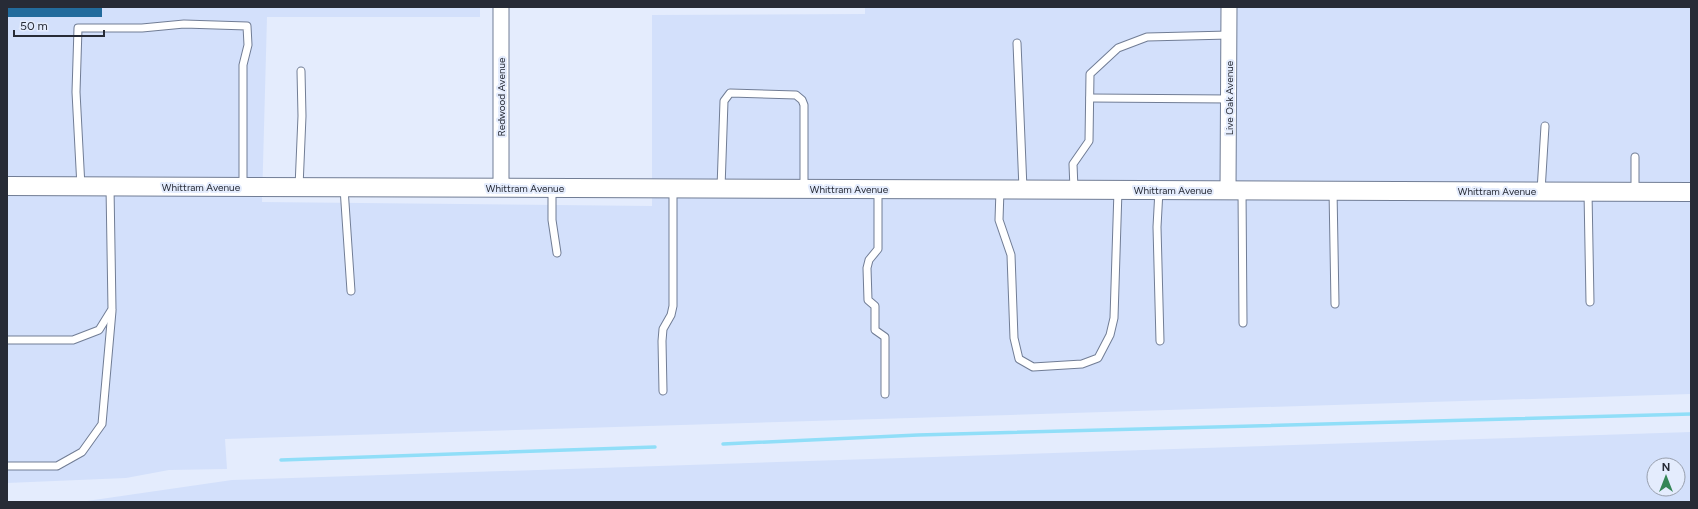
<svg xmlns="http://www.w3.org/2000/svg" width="1698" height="509" viewBox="0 0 1698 509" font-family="Figtree,sans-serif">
  <rect width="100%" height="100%" fill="#e4ecfd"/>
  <g fill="#d3e0fb" fill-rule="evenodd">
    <polygon points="7,7 480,7 480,17 267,17 262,202 652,206 652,15 865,14 865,7 1691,7 1691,394 225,439 227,469 169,470 126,478 7,483"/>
    <path d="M1691,432V502H80L232,480ZM1654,465H1678V489H1654Z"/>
  </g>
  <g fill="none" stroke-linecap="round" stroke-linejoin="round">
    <g stroke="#90def8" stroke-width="3.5">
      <polyline points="723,444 918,435 1691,414"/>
      <polyline points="281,460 655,447"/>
    </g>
  </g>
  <rect fill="#226b9c" x="7" y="7" width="95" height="10"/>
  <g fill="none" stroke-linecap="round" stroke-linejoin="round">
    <defs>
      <g id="service">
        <polyline points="1017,43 1023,189"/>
        <polyline points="1090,98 1229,99"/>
        <polyline points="1635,157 1635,192"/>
        <polyline points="81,187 76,92 78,28 142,28 184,24 247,26 248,45 243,65 243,187"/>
        <polyline points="299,187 302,116 301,71"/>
        <polyline points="344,188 351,291"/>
        <polyline points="552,188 552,220 557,253"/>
        <polyline points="721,188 724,101 730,93 796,95 802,100 804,105 804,189"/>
        <polyline points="878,189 878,249 869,260 867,268 868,300 875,306 875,330 885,337 885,394"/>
        <polyline points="1074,189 1073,164 1089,141 1090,74 1118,48 1147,37 1229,35"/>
        <polyline points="1000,190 999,220 1011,255 1014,338 1019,359 1033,367 1082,364 1098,358 1110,335 1114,318 1118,190"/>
        <polyline points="1159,190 1157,227 1160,341"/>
        <polyline points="1242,190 1243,323"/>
        <polyline points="1333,190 1335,304"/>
        <polyline points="1541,191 1545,126"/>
        <polyline points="1588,192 1590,302"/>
        <polyline points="7,340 73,340 99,330 112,309 110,187"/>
        <polyline points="663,391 662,341 663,329 671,315 673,306 673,188"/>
        <polyline points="7,466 57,466 82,452 102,424 112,311"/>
      </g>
      <g id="minor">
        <polyline points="501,188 501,7"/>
        <polyline points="1228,190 1229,7"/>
      </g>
      <polyline id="tertiary" points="7,186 1691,192"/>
    </defs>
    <use href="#service" stroke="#717d95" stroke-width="9"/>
    <use href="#minor" stroke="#717d95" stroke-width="17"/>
    <use href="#tertiary" stroke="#717d95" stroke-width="20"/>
    <use href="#service" stroke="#fff" stroke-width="7"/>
    <use href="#minor" stroke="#fff" stroke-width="15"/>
    <use href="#tertiary" stroke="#fff" stroke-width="18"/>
  </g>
  <g text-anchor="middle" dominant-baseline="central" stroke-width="4" stroke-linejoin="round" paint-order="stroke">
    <g font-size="10" fill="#272b36" stroke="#e4ecfd">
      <text transform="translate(501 97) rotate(-90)">Redwood Avenue</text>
      <text transform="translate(1229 98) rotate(-90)">Live Oak Avenue</text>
      <text x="201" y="187">Whittram Avenue</text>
      <text x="525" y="188">Whittram Avenue</text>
      <text x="849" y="189">Whittram Avenue</text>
      <text x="1173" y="190">Whittram Avenue</text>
      <text x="1497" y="191">Whittram Avenue</text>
    </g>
  </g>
  <rect width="1698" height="509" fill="none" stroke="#272b36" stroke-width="16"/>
  <g transform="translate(1666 477)"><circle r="19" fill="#e4ecfd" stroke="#989fad"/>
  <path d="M0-3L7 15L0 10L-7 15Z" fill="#358657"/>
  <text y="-6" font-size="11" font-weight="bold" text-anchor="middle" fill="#272b36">N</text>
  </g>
  <path d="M14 30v6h90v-6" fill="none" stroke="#272b36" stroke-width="2"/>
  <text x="20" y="30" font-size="12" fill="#272b36" stroke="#e4ecfd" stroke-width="3" paint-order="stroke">50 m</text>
</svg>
